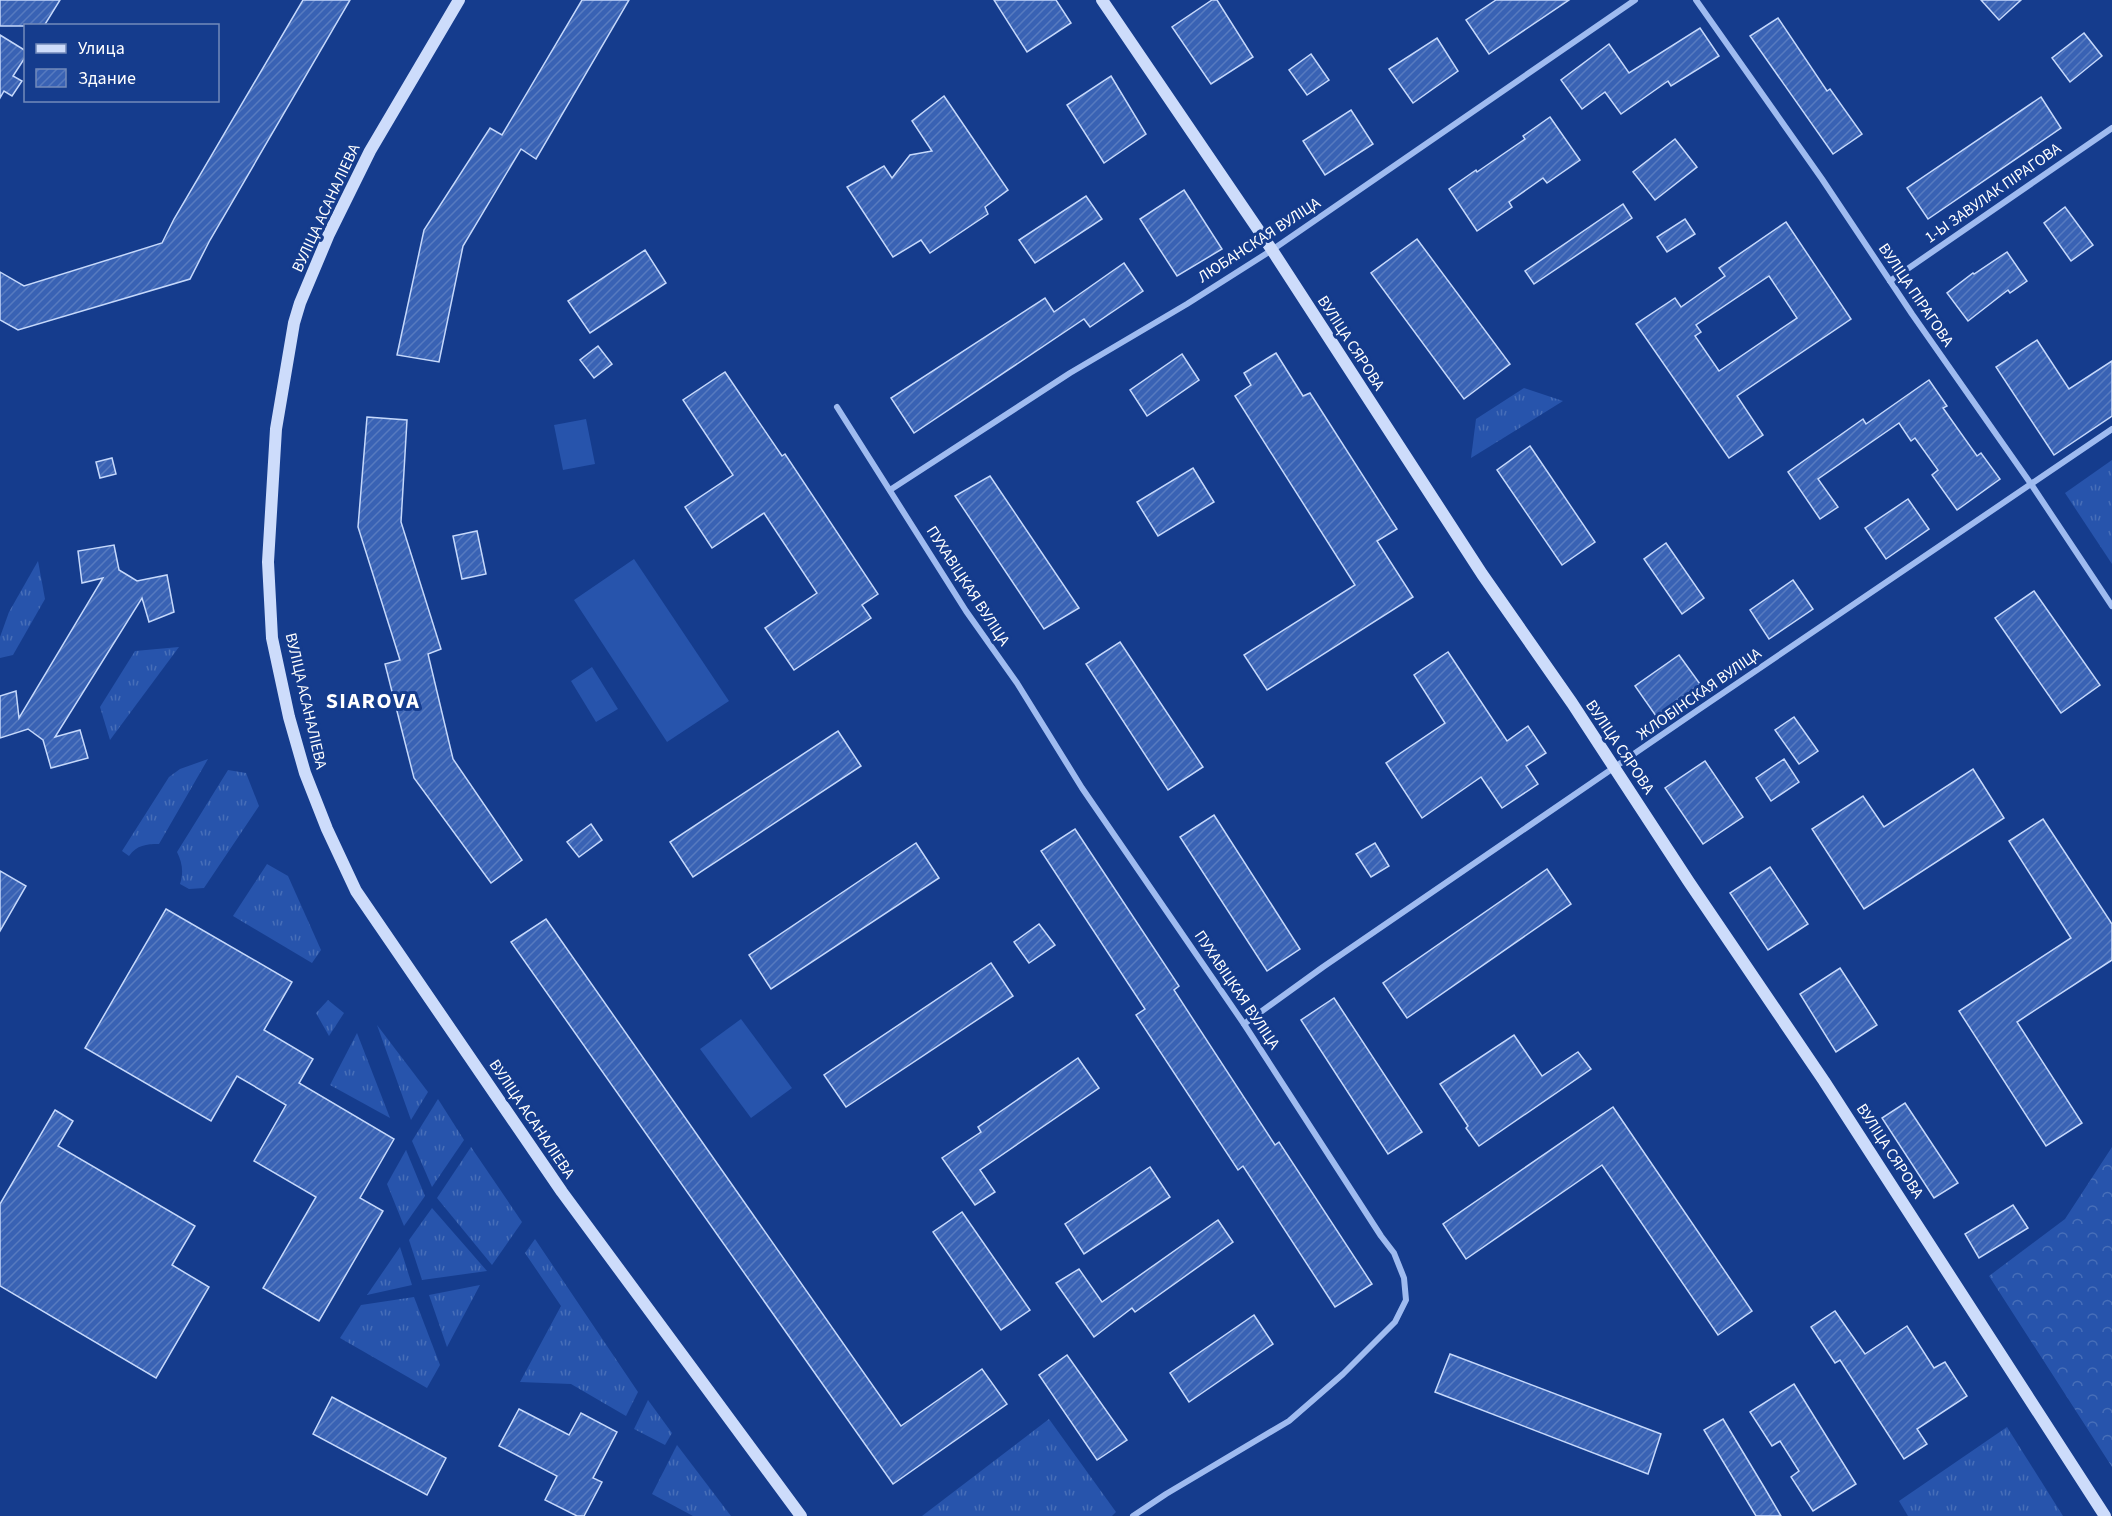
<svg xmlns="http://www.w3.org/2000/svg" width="2112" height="1516" viewBox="0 0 2112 1516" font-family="'Source Sans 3',sans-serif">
  <defs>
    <pattern id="grass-tufts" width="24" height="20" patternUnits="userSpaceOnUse" patternTransform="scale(1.5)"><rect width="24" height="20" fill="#2754ac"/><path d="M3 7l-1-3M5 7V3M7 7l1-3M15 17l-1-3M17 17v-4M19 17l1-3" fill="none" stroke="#476eb8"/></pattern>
    <pattern id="forest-crowns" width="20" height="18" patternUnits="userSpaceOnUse" patternTransform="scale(1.5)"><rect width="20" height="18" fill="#2754ac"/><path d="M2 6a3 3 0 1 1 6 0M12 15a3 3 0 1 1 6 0" fill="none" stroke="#476eb8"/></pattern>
    <pattern id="building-hatch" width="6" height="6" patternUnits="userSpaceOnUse" patternTransform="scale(1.5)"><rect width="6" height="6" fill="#3962b4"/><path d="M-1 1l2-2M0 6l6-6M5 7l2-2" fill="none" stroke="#577abf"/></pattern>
  </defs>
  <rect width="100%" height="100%" fill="#153c8d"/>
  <g fill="url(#grass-tufts)">
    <polygon points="1524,388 1563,401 1471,458 1476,419"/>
    <polygon points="2112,460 2112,564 2065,493"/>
    <polygon points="38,561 45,599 13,655 0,658 0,637 9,612"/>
    <polygon points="179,647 110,740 100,707 135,651"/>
    <path d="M208,759L159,844C146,844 137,845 129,856L122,851L169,777L180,769Z"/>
    <path d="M228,770L246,773L259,806L204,888L189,889L180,884C184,872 182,862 177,852Z"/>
    <polygon points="267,864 288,876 321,950 312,963 233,916"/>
    <polygon points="328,1000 344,1013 329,1036 316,1013"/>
    <polygon points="377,1025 428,1092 411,1120"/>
    <polygon points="357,1033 390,1118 330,1085"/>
    <polygon points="438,1099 464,1140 432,1187 412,1141"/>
    <polygon points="471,1147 522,1222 492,1265 437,1198"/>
    <polygon points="406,1150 425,1196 404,1226 387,1184"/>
    <polygon points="432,1208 487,1271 422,1280 409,1240"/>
    <polygon points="535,1239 638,1392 626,1416 571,1384 520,1382 561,1306 525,1253"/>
    <polygon points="400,1247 412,1285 367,1295"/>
    <polygon points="480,1285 447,1347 429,1295"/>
    <polygon points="414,1297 440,1365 427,1388 340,1338 361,1305"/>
    <polygon points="648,1400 672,1433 665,1445 634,1429"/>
    <polygon points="1049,1419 1116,1512 1112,1516 922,1516"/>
    <polygon points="2007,1427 2063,1516 1908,1516 1899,1501"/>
    <polygon points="677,1445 731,1516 693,1516 652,1494"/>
  </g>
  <polygon fill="url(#forest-crowns)" points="2112,1147 2112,1467 1989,1276 2065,1219"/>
  <g fill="#2754ac">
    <polygon points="586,419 595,464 563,470 554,425"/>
    <polygon points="634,559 729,701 667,742 574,600"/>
    <polygon points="592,667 618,709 596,722 571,681"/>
    <polygon points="741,1019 792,1088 751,1118 700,1049"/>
  </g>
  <g fill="url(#building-hatch)" stroke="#c5d8fb" stroke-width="1.5" fill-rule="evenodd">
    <polygon points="0,0 60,0 44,26 0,26"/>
    <polygon points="303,0 350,0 210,240 190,279 18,330 0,320 0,272 24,286 162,243 174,219"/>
    <polygon points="582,0 629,0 536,159 521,149 463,246 439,362 397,355 424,230 490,128 502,135"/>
    <polygon points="994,0 1056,0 1071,23 1027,52"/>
    <polygon points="1212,0 1217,0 1253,57 1211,84 1172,27"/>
    <polygon points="1496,0 1569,0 1489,54 1466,20"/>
    <polygon points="1981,0 2021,0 1999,20"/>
    <polygon points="1778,18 1827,91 1830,89 1862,134 1833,154 1750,36"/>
    <polygon points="1700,28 1719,56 1671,86 1668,81 1621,114 1605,92 1582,109 1561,80 1609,44 1629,73"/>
    <polygon points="2084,33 2102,56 2070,82 2052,58"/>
    <polygon points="0,35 26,51 26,56 13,76 22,81 12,96 4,91 0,98"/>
    <polygon points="1437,38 1458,71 1413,103 1389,69"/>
    <polygon points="1311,54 1329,80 1307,95 1289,70"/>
    <polygon points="1111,76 1146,134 1104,163 1067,105"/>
    <polygon points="944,96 1008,190 985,207 988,214 930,253 921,240 893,257 847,187 884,166 892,178 910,155 932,151 912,121"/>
    <polygon points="2041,97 2061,128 1928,219 1907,188"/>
    <polygon points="1351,110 1373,144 1325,175 1303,141"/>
    <polygon points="1550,117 1580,160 1547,183 1543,178 1509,202 1512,207 1477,231 1449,189 1476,170 1477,172 1525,139 1523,136"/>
    <polygon points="1675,139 1697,167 1655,200 1633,172"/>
    <polygon points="1184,190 1222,249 1177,276 1140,219"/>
    <polygon points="1086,196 1102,219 1035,263 1019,240"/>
    <polygon points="1623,204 1632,218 1534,284 1525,271"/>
    <polygon points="2065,207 2093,245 2071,261 2044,223"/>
    <polygon points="1685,219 1695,234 1667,252 1657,237"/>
    <path d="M1786,222L1851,319L1737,396L1763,435L1729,458L1636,324L1675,298L1681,307L1725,276L1719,268ZM1769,276L1797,318L1719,371L1695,336L1701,332L1696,325Z"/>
    <polygon points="1417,239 1510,364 1464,399 1371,273"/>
    <polygon points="645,250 666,283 590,333 568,301"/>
    <polygon points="2007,252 2027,281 2010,293 2008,290 1968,321 1947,293 1973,273 1974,274"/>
    <polygon points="1124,263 1143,291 1090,327 1084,319 914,433 891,398 1045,298 1054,312"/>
    <polygon points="2037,340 2069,389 2112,361 2112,416 2054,455 1996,367"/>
    <polygon points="598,346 612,364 594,378 580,360"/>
    <polygon points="1276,353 1303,396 1310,393 1397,529 1377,541 1413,597 1267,690 1244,655 1355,585 1235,396 1251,385 1244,373"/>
    <polygon points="1182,354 1199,380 1147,416 1130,390"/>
    <polygon points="725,372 782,456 785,454 878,594 862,605 871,618 794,670 765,628 817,593 764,513 712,548 685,507 733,475 683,400"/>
    <polygon points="1929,380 1947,406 1943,408 1977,456 1981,453 2000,479 1957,510 1932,475 1938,470 1915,438 1911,441 1899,423 1818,479 1838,507 1820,519 1788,472 1863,419 1866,424"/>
    <polygon points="367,417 407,420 401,522 441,649 428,654 453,759 522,860 491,883 414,778 385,664 400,660 358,527"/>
    <polygon points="1530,446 1595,542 1562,565 1497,470"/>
    <polygon points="112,458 116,474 100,478 96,462"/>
    <polygon points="1193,468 1214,502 1158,536 1137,502"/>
    <polygon points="990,476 1079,608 1044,629 955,496"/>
    <polygon points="1908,499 1929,529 1886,559 1865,528"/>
    <polygon points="477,531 486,574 462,579 453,536"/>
    <polygon points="1666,543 1704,598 1682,614 1644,559"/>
    <polygon points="114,545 119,570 129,576 137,581 167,575 174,612 149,622 142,598 55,737 80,730 88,758 51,768 43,740 28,729 0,738 0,696 16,691 19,718 103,578 82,583 78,551"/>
    <polygon points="1793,580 1813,609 1769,639 1750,610"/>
    <polygon points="2034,591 2100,685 2061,713 1995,618"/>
    <polygon points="1120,642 1203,767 1168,790 1086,664"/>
    <polygon points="1448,652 1507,741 1528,726 1546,753 1526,766 1538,784 1502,808 1481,777 1422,818 1386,763 1445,723 1414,675"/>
    <polygon points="1679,655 1700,684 1656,716 1635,686"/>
    <polygon points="1794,717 1818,751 1799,764 1775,730"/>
    <polygon points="838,731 861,766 693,877 670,842"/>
    <polygon points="1784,759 1799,782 1771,801 1756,778"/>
    <polygon points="1705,761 1743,817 1703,844 1665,788"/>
    <polygon points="1973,769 2004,818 1864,909 1812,829 1863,796 1884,827"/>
    <polygon points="1214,815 1300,949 1267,971 1180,837"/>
    <polygon points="2043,819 2112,924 2112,960 2017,1022 2082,1123 2046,1146 1959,1011 2071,938 2009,841"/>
    <polygon points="591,824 602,840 579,857 567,842"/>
    <polygon points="1075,829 1179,986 1174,990 1275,1145 1279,1142 1372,1284 1335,1307 1243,1166 1238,1170 1136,1015 1145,1009 1041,851"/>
    <polygon points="916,843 939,878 771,989 749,955"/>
    <polygon points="1375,843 1389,866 1371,877 1356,854"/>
    <polygon points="1770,867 1808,924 1768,950 1730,893"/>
    <polygon points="1547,869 1571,904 1407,1018 1383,983"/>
    <polygon points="0,871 26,886 0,931"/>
    <polygon points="166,909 292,982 264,1030 313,1059 299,1083 394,1139 360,1198 383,1211 319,1321 263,1288 316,1197 254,1161 286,1105 237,1076 211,1121 85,1048"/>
    <polygon points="546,919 901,1426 982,1369 1007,1404 893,1484 511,942"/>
    <polygon points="1039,924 1055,945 1029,963 1014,942"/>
    <polygon points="991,963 1013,996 846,1107 824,1075"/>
    <polygon points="1840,968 1877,1025 1836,1052 1800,994"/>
    <polygon points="1334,998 1422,1132 1388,1154 1301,1020"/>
    <polygon points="1514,1035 1542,1076 1578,1052 1591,1069 1479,1146 1466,1128 1468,1126 1440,1084"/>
    <polygon points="1078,1058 1099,1088 980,1170 995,1192 975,1205 942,1158 981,1132 978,1127"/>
    <polygon points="1905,1103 1958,1183 1934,1198 1882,1118"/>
    <polygon points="1613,1107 1752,1311 1718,1335 1602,1165 1466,1259 1443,1224"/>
    <polygon points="55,1110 73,1121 58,1146 195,1226 172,1265 209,1287 156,1378 0,1286 0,1204"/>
    <polygon points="1150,1167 1170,1197 1084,1254 1065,1224"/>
    <polygon points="2013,1205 2028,1228 1979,1258 1965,1234"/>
    <polygon points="962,1212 1030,1310 1001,1330 933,1232"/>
    <polygon points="1218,1220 1233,1242 1135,1312 1132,1308 1094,1337 1056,1283 1079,1269 1102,1302"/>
    <polygon points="1835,1311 1865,1354 1907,1326 1934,1368 1945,1362 1967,1396 1917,1429 1927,1444 1904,1459 1840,1360 1835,1363 1811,1327"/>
    <polygon points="1254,1315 1273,1344 1189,1402 1170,1373"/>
    <polygon points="1450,1354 1661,1434 1648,1474 1435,1392"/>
    <polygon points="1067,1355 1127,1440 1097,1460 1039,1375"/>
    <polygon points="1794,1384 1856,1484 1813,1511 1791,1477 1799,1471 1780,1441 1772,1446 1750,1412"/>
    <polygon points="332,1397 446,1458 427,1495 313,1434"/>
    <polygon points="519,1409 569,1435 581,1413 617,1432 593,1478 602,1482 584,1516 577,1516 545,1500 557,1476 499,1446"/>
    <polygon points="1723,1419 1764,1487 1781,1516 1756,1516 1704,1430"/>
  </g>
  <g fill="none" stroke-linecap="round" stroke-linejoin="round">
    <g stroke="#9fbbf0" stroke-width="6">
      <polyline points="1696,0 1822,179 1912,314 2031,484 2112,606"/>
      <polyline points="1890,281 2112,128"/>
      <polyline points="837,407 966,611 1017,683 1082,788 1244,1024 1381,1236 1394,1253 1404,1278 1406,1300 1395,1322 1343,1374 1289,1421 1166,1494 1133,1516"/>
      <polyline points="890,490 1070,373 1187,304 1272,250 1635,0"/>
      <polyline points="1244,1024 1323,967 1698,710 2112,429"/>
    </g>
    <g stroke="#cddcfb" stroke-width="12">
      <polyline points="459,0 370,151 329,234 300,303 294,323 276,429 268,562 272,638 289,717 305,773 327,829 356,891 562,1192 801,1516"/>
      <polyline points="1102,0 1272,250 1482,574 1572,703 1689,882 1824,1081 2105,1516"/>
    </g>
  </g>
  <g text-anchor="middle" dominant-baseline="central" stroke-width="6" stroke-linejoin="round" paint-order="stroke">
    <g font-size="16" fill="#fff" stroke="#153c8d">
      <text transform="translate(1993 193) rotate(-35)">1-Ы ЗАВУЛАК ПІРАГОВА</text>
      <text transform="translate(326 208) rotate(-65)">ВУЛІЦА АСАНАЛІЕВА</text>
      <text transform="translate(1259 240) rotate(-33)">ЛЮБАНСКАЯ ВУЛІЦА</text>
      <text transform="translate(1916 295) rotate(56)">ВУЛІЦА ПІРАГОВА</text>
      <text transform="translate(1351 343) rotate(57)">ВУЛІЦА СЯРОВА</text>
      <text transform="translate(968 586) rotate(57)">ПУХАВІЦКАЯ ВУЛІЦА</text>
      <text transform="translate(1699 694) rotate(-35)">ЖЛОБІНСКАЯ ВУЛІЦА</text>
      <text transform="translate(306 701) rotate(77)">ВУЛІЦА АСАНАЛІЕВА</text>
      <text transform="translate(1620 747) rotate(56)">ВУЛІЦА СЯРОВА</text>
      <text transform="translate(1237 990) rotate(56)">ПУХАВІЦКАЯ ВУЛІЦА</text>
      <text transform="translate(532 1119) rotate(56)">ВУЛІЦА АСАНАЛІЕВА</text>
      <text transform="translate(1890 1151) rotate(57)">ВУЛІЦА СЯРОВА</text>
    </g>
    <g font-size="22" font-weight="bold" letter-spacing="1.5" fill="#fff" stroke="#153c8d">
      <text x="373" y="701">SIAROVA</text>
    </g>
  </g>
  <rect x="24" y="24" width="195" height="78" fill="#153c8d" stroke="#738abb" stroke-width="1.5"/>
  <rect x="36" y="44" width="30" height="9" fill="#cddcfb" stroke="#738abb" stroke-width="1.5"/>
  <text x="78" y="54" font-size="18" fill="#ffffff">Улица</text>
  <rect x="36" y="69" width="30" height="18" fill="url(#building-hatch)" stroke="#738abb" stroke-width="1.5"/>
  <text x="78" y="84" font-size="18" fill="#ffffff">Здание</text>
</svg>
